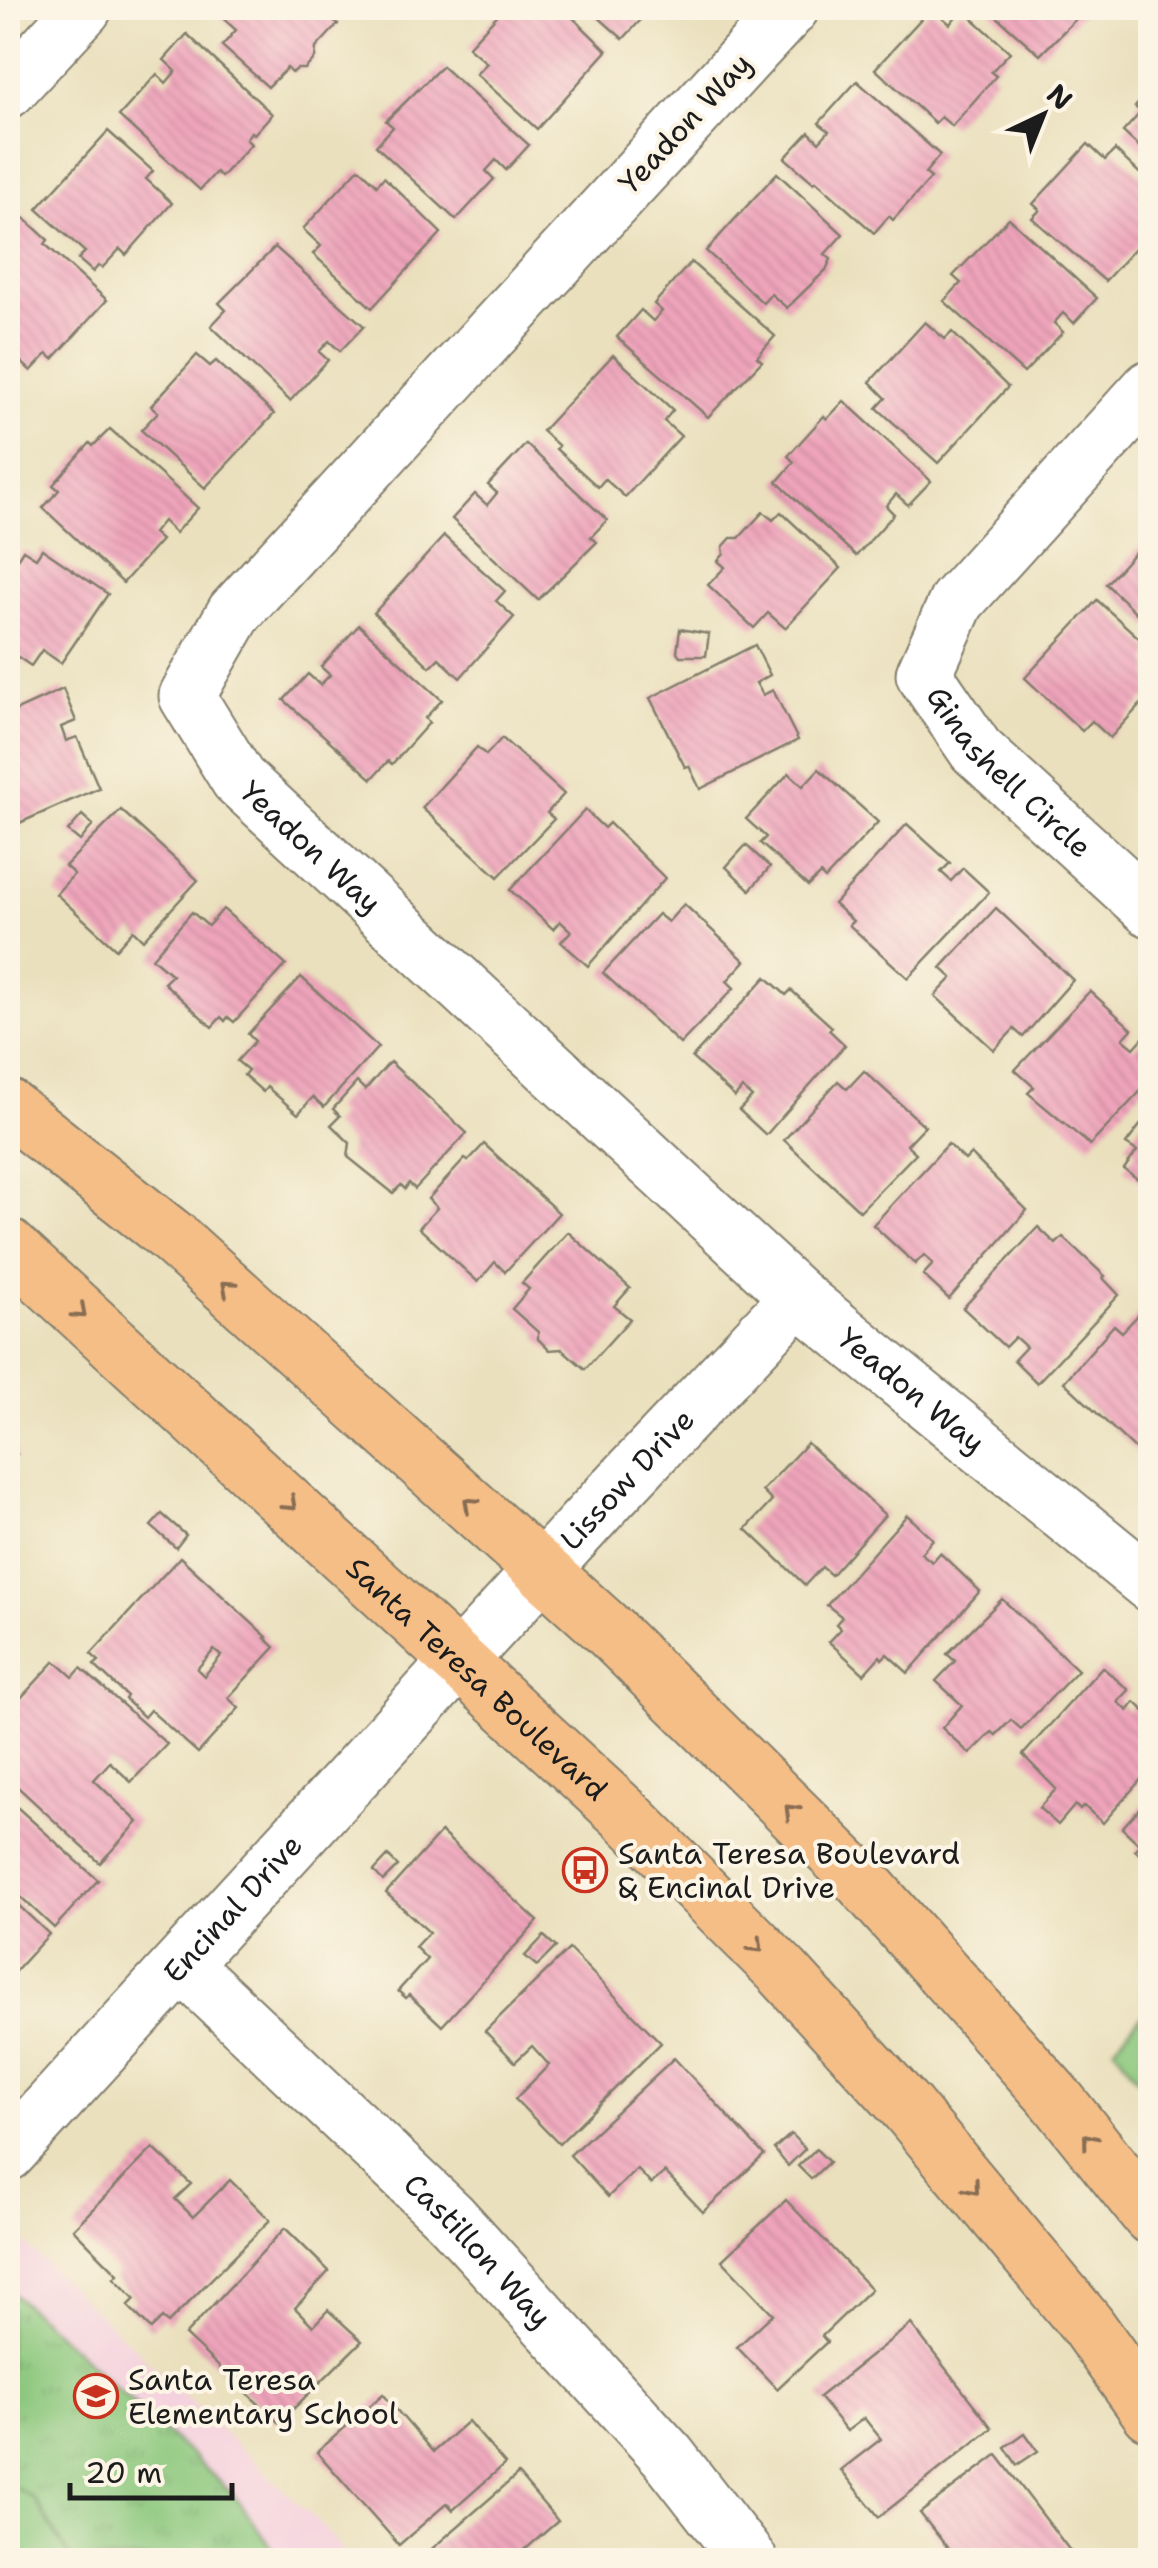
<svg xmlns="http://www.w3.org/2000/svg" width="1158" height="2568" viewBox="0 0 1158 2568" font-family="'Shantell Sans',sans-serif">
  <defs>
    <pattern id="grass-tufts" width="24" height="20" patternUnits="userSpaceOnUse" patternTransform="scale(2.5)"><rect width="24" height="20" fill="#8bc77d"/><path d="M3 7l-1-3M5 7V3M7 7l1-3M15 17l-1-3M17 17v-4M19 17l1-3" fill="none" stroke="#77aa6b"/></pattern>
    <pattern id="building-back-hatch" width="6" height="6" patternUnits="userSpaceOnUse" patternTransform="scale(2.5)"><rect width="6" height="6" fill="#efa4bb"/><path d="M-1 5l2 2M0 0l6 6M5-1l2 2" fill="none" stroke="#cc8da0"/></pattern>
  </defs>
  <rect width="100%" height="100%" fill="#fcf5e5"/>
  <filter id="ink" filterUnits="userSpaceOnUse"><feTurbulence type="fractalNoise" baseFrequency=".01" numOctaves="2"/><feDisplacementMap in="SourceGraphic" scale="20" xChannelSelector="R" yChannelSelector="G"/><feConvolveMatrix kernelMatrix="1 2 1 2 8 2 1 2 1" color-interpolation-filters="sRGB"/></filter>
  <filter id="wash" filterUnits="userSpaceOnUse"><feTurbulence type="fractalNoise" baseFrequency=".0048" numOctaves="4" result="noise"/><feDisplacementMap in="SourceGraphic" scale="40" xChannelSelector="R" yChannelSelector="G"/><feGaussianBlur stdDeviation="2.25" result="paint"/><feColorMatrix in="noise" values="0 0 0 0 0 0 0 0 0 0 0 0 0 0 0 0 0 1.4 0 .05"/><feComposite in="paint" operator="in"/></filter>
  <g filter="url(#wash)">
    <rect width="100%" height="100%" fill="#eae0bd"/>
    <polygon fill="#f4cfde" points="24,2243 327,2531 349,2560 8,2560 8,2260"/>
    <polygon fill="url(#grass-tufts)" stroke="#54724c" stroke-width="2.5" points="8,2289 231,2492 281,2560 8,2560"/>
    <g fill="#8bc77d" stroke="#54724c" stroke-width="2.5">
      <polygon points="1150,2006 1150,2095 1114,2047"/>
      <polygon points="8,2483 34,2499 72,2560 8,2560"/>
    </g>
    <g id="blocks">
      <g fill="url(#building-back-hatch)" fill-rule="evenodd">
        <polygon points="222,8 331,8 328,16 338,24 316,48 315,58 305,69 297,69 292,73 287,68 268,87 222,46 236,30 217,13"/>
        <polygon points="504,8 563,8 607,51 537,129 476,74 487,63 468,47"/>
        <polygon points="588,8 652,8 623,39"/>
        <polygon points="931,8 950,24 962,9 1010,52 991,72 996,76 952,126 941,117 935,123 875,69"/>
        <polygon points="987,8 1087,8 1040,55"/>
        <polygon points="187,34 272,114 254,134 251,132 246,139 251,144 221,177 216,172 200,190 119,116 157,74 166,83 176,71 164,60"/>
        <polygon points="442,66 529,145 506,170 496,160 486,171 494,179 456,220 376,146 393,127 386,121"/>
        <polygon points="857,81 940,155 925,173 931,178 893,220 889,216 874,233 816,181 814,183 785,158 809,132 819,142 829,131 819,123"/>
        <polygon points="1150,90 1150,157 1123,132 1141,112 1135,107"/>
        <polygon points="108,131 153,171 146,179 172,203 126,255 120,249 102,268 98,266 93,272 78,259 85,252 37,209"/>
        <polygon points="1088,144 1105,160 1115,150 1150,183 1150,232 1105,281 1032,218 1040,210 1033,204"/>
        <polygon points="359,168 377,185 384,177 441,233 372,308 313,254 321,246 303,229"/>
        <polygon points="777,173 843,234 825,254 831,259 826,270 787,308 771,294 763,303 706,251"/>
        <polygon points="23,217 48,240 45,244 107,300 53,359 47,354 31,371 8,350 8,234"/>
        <polygon points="1009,218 1097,298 1074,323 1063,313 1054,323 1063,332 1024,373 944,301 961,283 953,276"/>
        <polygon points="275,247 364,326 340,351 329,341 319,352 328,360 290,401 211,326 226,310 219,303"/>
        <polygon points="691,262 775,336 757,357 762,361 708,417 617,337 641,310 653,321 662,311 654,304"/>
        <polygon points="925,322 945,339 952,332 1008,387 938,463 877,408 886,398 870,382"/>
        <polygon points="197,355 210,366 216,361 274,414 205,488 141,430 158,412 151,406"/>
        <polygon points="613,355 673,410 664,421 681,436 625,497 605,479 598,487 556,449 559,446 542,431"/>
        <polygon points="844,401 931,481 908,505 896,494 886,506 894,514 856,556 777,482 794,462 788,456 824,416 827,419"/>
        <polygon points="110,429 198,508 175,533 163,521 153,533 161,540 123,583 43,508 59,490 53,485 90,443 93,446"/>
        <polygon points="526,444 607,520 591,537 597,542 538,600 452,519 475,494 487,505 497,493 488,485"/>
        <polygon points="763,512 773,520 781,512 841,568 785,628 768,613 754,628 708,585 725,567 718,561 724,554 723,547 731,538 739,538"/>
        <polygon points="444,536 505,591 496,601 514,617 460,678 439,658 430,667 374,613"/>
        <polygon points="1145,541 1150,546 1150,626 1106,584"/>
        <polygon points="42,549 108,594 61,663 42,650 31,666 8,650 8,573 23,550 36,558"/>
        <polygon points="1097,600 1150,648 1150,658 1147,662 1150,665 1150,694 1110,738 1092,721 1082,731 1025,678"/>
        <polygon points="359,625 442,700 425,718 429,723 392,764 388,761 372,779 284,700 308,674 320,685 330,675 321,667"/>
        <polygon points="680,629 709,634 706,656 680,656 677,652"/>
        <polygon points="755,645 770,675 756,683 763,695 773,690 798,740 700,789 689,766 685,767 650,698"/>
        <polygon points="63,689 76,721 61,727 66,741 77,737 99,788 8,828 8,714"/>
        <polygon points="502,738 564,794 547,813 554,819 498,877 422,808 477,747 486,755"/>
        <polygon points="819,769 878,822 825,879 820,874 808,886 760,843 766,837 746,819 789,773 803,786"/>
        <polygon points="121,810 198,880 143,940 133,930 116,949 56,894 74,874 65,866"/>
        <polygon points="585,810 604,828 609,823 665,878 588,966 561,942 571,931 560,921 553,929 510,890"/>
        <polygon points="82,815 93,825 80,841 68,831"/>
        <polygon points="907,824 950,863 941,872 951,881 963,868 989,892 908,978 849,925 853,921 834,904"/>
        <polygon points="746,845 770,867 750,890 726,867"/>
        <polygon points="684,904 745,961 727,981 734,988 680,1044 603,973 658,914 668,922"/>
        <polygon points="996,908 1073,980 1023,1037 1014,1029 994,1050 935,996 952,978 941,968"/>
        <polygon points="223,909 286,965 234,1022 228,1017 225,1021 221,1017 212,1027 164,983 172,975 152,958 192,912 208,926"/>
        <polygon points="301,977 378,1047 324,1107 313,1097 298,1114 267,1087 263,1092 244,1075 248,1070 237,1061 255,1041 248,1034"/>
        <polygon points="766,977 786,995 791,990 832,1027 829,1030 845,1045 766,1135 739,1110 752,1097 742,1088 735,1097 692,1058"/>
        <polygon points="1090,991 1132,1029 1123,1039 1134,1048 1143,1038 1150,1045 1150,1081 1090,1145 1028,1093 1034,1087 1015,1070"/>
        <polygon points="390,1062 467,1133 415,1189 409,1183 405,1189 401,1185 393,1193 348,1157 350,1143 331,1125 340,1116 333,1109 357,1082 365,1090"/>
        <polygon points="864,1071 925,1126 907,1145 916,1153 860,1211 784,1140 838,1081 847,1089"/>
        <polygon points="1150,1112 1150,1188 1124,1169 1137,1151 1126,1144"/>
        <polygon points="484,1144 559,1213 505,1272 495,1262 478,1282 419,1228 437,1208 428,1199 465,1159 468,1161"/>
        <polygon points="948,1144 965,1160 971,1154 1027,1210 949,1299 923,1275 933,1264 924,1255 915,1264 873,1225"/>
        <polygon points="1038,1227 1056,1244 1063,1237 1105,1276 1103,1278 1119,1295 1037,1383 1014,1360 1026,1347 1015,1337 1005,1347 963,1308"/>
        <polygon points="568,1232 630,1288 614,1306 630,1319 585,1369 562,1349 549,1350 538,1339 538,1332 512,1309 529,1289 522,1283"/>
        <polygon points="1142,1311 1150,1319 1150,1443 1140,1454 1064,1382 1114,1325 1122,1332"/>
        <polygon points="8,1432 17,1454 8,1458"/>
        <polygon points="807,1443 885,1515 831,1575 822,1567 805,1585 746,1529 772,1501 762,1491"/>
        <polygon points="162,1514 186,1535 176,1548 151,1526"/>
        <polygon points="907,1515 933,1539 921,1553 932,1562 940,1553 980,1591 908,1673 887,1654 882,1659 880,1656 864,1674 829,1642 841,1629 836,1624 842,1617 827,1605"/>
        <path d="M180,1557L267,1637L265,1638L275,1647L228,1698L239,1708L198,1753L150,1710L144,1717L125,1699L127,1696L94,1665L99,1661L91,1654ZM214,1650L221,1656L204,1676L197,1669Z"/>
        <polygon points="1002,1599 1078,1670 1021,1729 1011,1720 996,1735 992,1732 970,1754 942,1728 962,1705 936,1681 955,1661 947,1654"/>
        <polygon points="55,1661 73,1677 81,1668 167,1744 131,1782 110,1762 94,1780 138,1822 100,1863 8,1778 8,1712"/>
        <polygon points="1102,1667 1129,1690 1118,1702 1128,1711 1135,1702 1150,1716 1150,1769 1103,1823 1084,1806 1080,1810 1075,1805 1058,1825 1039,1808 1056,1789 1023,1755"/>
        <polygon points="1150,1797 1150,1864 1135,1850 1140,1845 1122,1828"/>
        <polygon points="8,1799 98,1880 54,1928 21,1897 16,1903 49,1934 8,1979"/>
        <polygon points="441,1832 538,1921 442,2026 409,1995 406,1998 398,1991 427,1959 415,1947 429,1932 386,1893"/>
        <polygon points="388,1856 398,1866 383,1881 374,1871"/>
        <polygon points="544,1936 556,1947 537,1966 525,1956"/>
        <polygon points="569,1949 661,2043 559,2144 515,2099 549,2065 532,2046 515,2062 485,2031"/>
        <polygon points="674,2058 764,2155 703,2212 665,2172 651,2184 637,2169 608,2197 570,2155"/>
        <polygon points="791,2134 805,2149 788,2166 774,2149"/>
        <polygon points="153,2148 191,2184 175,2199 193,2217 230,2180 270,2220 168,2323 162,2318 151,2329 128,2306 135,2299 114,2278 118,2274 73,2229"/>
        <polygon points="816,2149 829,2162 811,2179 798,2166"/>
        <polygon points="786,2200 871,2289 822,2336 827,2342 777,2389 737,2347 773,2314 722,2260"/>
        <polygon points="285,2228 329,2271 295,2308 313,2326 328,2310 362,2341 279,2423 185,2335"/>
        <polygon points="911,2324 992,2428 879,2517 841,2470 881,2439 864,2418 847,2431 819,2397"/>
        <polygon points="383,2394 433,2452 468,2421 505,2464 453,2510 447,2503 399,2545 317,2452"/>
        <polygon points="1025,2433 1038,2451 1017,2465 1005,2447"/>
        <polygon points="997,2455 1077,2560 957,2560 920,2513"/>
        <polygon points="518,2474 558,2521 520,2554 526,2560 419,2560"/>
      </g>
    </g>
  </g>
  <g filter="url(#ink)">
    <use href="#blocks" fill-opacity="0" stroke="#837e6c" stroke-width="2.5"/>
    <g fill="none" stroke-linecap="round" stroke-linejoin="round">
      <defs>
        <g id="minor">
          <path id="s1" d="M791,8L235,612L187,696L238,779L798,1297L1150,1584"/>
          <polyline points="8,90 84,8"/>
          <path id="s2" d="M1150,388L957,601L924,674L976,750L1150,909"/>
          <path id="s3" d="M182,1964L450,2217L668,2456L749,2560"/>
          <path id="s4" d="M8,2153L610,1496L798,1297"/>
        </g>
        <g id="major">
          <polyline points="8,1107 171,1236 605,1627 860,1879 1057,2100 1150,2216"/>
          <path id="s5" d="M8,1246L632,1821L783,1972L908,2109L1087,2325L1150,2413"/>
        </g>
      </defs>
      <use href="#minor" stroke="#837e6c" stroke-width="59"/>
      <use href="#major" stroke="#837e6c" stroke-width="59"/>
      <use href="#minor" stroke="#fff" stroke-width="55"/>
      <use href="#major" stroke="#f6be87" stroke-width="55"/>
    </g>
    <defs><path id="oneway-chevron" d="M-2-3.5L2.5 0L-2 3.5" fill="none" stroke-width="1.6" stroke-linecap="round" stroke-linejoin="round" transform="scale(2.5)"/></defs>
    <g stroke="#896d52">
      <use href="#oneway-chevron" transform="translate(228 1287) rotate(-138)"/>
      <use href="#oneway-chevron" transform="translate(80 1312) rotate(42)"/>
      <use href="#oneway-chevron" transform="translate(290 1504) rotate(43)"/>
      <use href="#oneway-chevron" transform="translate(470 1504) rotate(-138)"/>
      <use href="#oneway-chevron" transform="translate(791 1811) rotate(-135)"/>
      <use href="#oneway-chevron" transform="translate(757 1946) rotate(45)"/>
      <use href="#oneway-chevron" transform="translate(1089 2140) rotate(-129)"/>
      <use href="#oneway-chevron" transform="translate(973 2188) rotate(50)"/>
    </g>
  </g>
  <defs>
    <symbol id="bus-ring" viewBox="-11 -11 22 22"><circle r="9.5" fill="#fcf5e5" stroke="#c8321e" stroke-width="1.5"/><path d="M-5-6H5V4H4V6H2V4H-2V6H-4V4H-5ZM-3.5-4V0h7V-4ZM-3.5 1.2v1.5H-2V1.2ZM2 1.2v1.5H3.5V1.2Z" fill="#c8321e"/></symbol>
    <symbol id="school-ring" viewBox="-11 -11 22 22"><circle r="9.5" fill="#fcf5e5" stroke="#c8321e" stroke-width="1.5"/><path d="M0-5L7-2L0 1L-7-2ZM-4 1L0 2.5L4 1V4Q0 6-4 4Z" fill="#c8321e"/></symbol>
  </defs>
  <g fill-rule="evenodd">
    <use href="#bus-ring" x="560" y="1845" width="50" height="50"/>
    <use href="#school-ring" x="71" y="2371" width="50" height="50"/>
  </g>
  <g text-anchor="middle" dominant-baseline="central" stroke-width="8" stroke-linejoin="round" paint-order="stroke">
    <g font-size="30" fill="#1c1c1c" stroke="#fcf5e5">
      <text transform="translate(685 123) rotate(-47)">Yeadon Way</text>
      <text stroke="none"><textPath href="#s2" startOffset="498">Ginashell Circle</textPath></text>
      <text stroke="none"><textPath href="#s1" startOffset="1115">Yeadon Way</textPath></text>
      <text stroke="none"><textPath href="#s1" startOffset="1925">Yeadon Way</textPath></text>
      <text stroke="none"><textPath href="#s4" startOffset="915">Lissow Drive</textPath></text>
      <text stroke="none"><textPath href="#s5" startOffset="638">Santa Teresa Boulevard</textPath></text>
      <text stroke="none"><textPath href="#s4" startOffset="332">Encinal Drive</textPath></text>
      <text stroke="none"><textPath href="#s3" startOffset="412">Castillon Way</textPath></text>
    </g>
    <g font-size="30" fill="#1c1c1c" stroke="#fcf5e5" text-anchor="start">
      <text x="618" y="1853">Santa Teresa Boulevard<tspan x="618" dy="34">&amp; Encinal Drive</tspan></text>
      <text x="128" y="2379">Santa Teresa<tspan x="128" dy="34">Elementary School</tspan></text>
    </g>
  </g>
  <rect width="1158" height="2568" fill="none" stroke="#fcf5e5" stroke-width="40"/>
  <g transform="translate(1043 115) rotate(43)" stroke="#fcf5e5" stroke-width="8" paint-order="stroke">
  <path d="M0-8L18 38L0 25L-18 38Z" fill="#1c1c1c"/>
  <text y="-15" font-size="28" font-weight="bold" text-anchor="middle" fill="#1c1c1c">N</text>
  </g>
  <path d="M70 2483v15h162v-15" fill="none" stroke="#1c1c1c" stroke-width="5"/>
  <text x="85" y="2483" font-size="30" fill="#1c1c1c" stroke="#fcf5e5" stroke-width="8" paint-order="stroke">20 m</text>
</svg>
